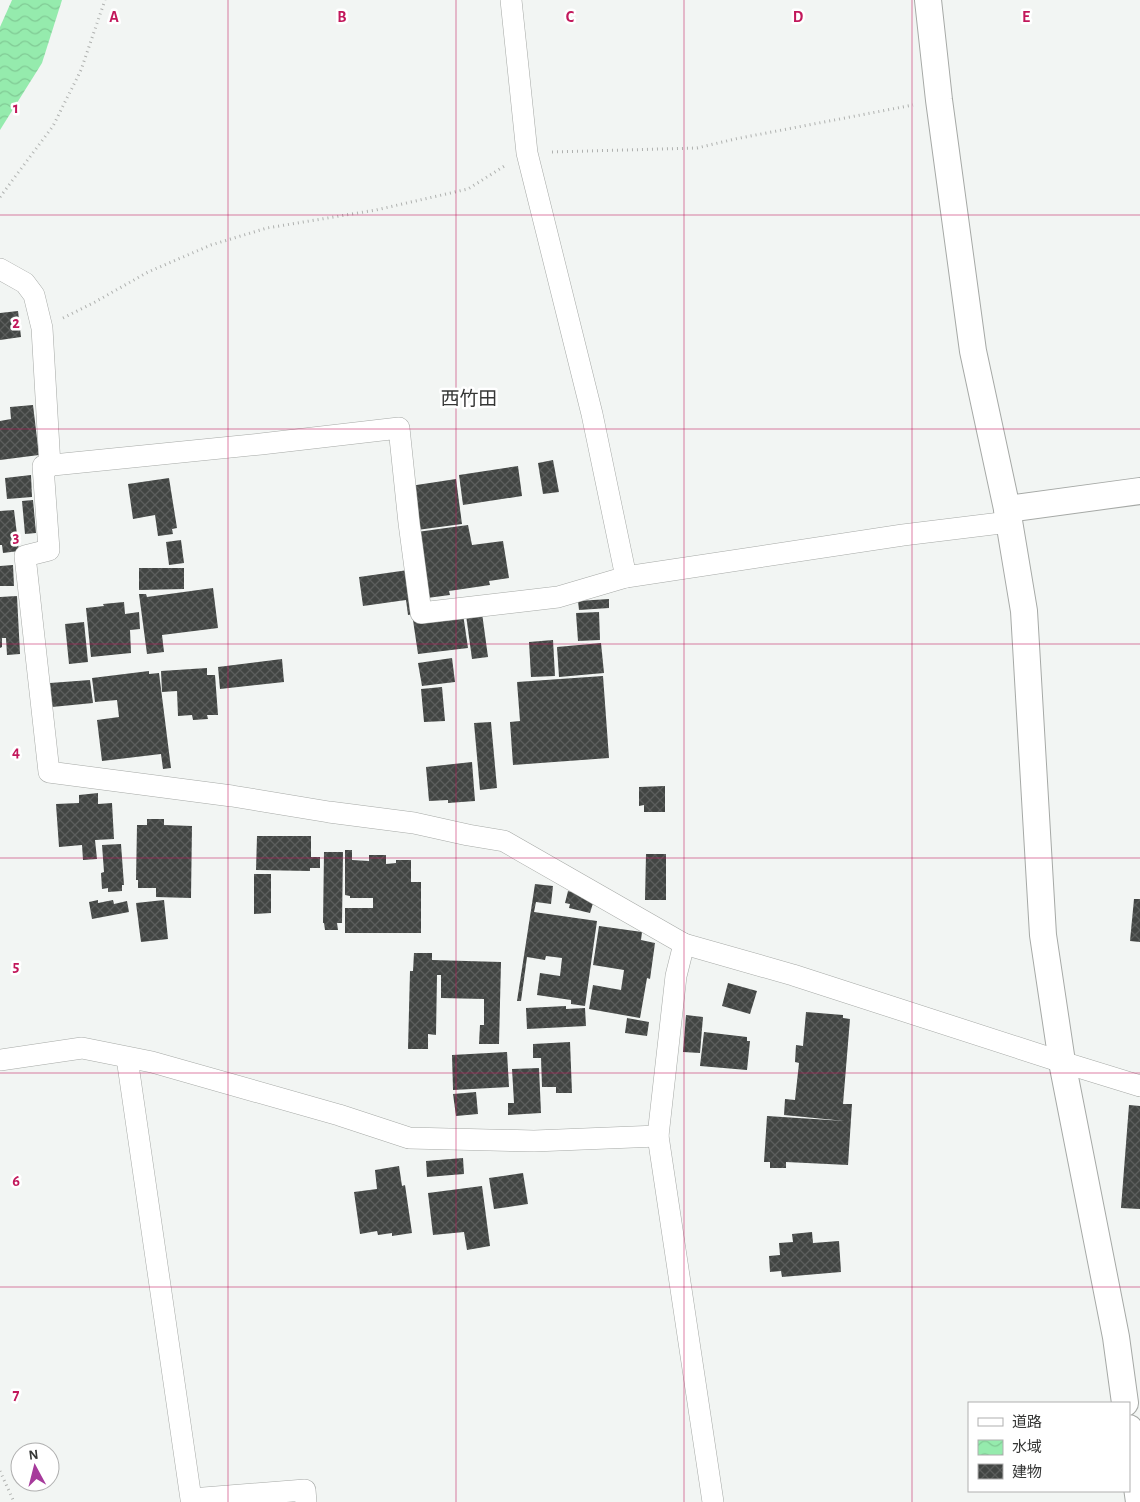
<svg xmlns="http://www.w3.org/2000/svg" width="1140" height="1502" viewBox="0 0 1140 1502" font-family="'Alegreya Sans','Noto Sans JP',sans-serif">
  <defs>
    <pattern id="water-waves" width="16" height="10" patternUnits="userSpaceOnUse" patternTransform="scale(1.25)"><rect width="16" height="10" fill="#95ebad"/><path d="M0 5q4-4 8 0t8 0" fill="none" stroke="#81ca95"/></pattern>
    <pattern id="building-cross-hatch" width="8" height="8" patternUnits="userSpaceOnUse" patternTransform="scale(1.25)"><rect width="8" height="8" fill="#424543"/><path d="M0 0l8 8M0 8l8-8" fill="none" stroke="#5c5e5d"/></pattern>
  </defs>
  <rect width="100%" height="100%" fill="#f2f5f3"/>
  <polygon fill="url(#water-waves)" points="12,0 62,0 42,63 0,130 0,27"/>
  <g fill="url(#building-cross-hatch)">
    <polygon points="18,311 21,337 0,340 0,313"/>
    <polygon points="33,405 39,455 0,460 0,421 11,419 10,407"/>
    <polygon points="553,460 559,492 543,494 538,463"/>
    <polygon points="518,466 522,496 463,505 459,475"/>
    <polygon points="31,475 32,497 7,499 5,478"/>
    <polygon points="169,478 177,528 172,529 173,534 158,536 155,515 133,519 128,484"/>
    <polygon points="456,479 462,524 417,530 410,486"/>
    <polygon points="33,500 36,533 25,534 22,501"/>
    <polygon points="14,510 19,551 3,553 2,545 0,545 0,511"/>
    <polygon points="468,525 472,545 503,541 509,578 489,581 490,585 449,591 450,595 427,598 417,532"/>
    <polygon points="181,540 184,563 169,565 166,542"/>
    <polygon points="13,565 14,586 0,586 0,566"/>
    <polygon points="139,568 184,568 184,589 139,590"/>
    <polygon points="408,570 414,614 408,615 406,600 363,606 359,577"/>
    <polygon points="213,588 218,628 162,635 164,652 147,654 139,594 146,594 147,597"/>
    <polygon points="17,596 20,654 7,655 6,638 2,638 2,647 0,648 0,597"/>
    <polygon points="609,599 609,608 579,610 578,601"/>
    <polygon points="124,602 125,614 139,612 140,629 130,630 131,653 91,657 86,608 104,606 103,604"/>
    <polygon points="599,612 600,640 578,641 576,613"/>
    <polygon points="482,613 488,657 472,659 466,615"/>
    <polygon points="463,614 468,648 418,654 413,620"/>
    <polygon points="84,622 88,662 69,664 65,624"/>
    <polygon points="553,640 555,676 531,677 529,642"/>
    <polygon points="601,643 604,673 559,677 557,647"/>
    <polygon points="452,658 455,682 422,686 418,663"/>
    <polygon points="282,659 284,682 220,689 218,667"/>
    <polygon points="207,668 207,675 215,675 218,715 207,715 208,719 193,720 192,715 178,716 177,691 162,692 161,671"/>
    <polygon points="149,671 149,674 159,673 171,768 163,769 161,754 102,761 97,720 119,717 117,700 95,702 92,678"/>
    <polygon points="603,676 609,758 513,765 510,722 520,721 517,682"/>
    <polygon points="90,680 93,703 52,707 50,683"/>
    <polygon points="442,687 445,721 424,722 421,689"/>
    <polygon points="491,722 497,788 480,790 474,723"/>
    <polygon points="472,762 475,801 448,803 448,800 429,801 426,767"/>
    <polygon points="665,786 665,812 644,812 644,805 639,806 639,787"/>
    <polygon points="98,793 98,804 112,803 114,839 95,840 97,859 83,860 82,845 59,847 56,804 79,803 79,795"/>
    <polygon points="147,819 164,819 164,825 192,826 191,898 156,897 156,888 138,888 138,880 136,880 137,825 147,825"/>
    <polygon points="257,836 311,836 311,857 320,857 320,868 310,868 310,871 256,870"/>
    <polygon points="121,844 124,885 122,885 122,891 108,892 108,888 102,889 101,873 104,872 102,845"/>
    <polygon points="345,850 352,850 352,860 369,861 369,855 386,855 386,864 396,863 396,860 411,860 411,882 421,882 421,933 345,933 345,908 373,908 373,898 350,898 350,896 345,895"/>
    <polygon points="324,852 343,852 342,923 337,923 338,930 325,930 324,923 323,923"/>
    <polygon points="646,854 666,854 666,900 645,900"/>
    <polygon points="254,874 271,874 271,913 254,914"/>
    <polygon points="535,884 553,886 551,904 536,902 534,912 597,921 585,1006 571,1004 571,1000 537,995 540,973 560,976 562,958 546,956 545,960 527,957 521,1001 517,1001"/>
    <polygon points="568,891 585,895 594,900 590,913 569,908 570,904 565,903"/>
    <polygon points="1134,899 1140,899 1140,942 1130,941"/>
    <polygon points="98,900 98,903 113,900 114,904 127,901 129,912 92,919 89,902"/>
    <polygon points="164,900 168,939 141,942 136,903"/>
    <polygon points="599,926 642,932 641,940 655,943 650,979 647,978 640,1018 589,1009 593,985 621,990 624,970 593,965"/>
    <polygon points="414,953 432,953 432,960 501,962 499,1044 479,1044 480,1025 484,1025 484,999 441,998 441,975 437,975 436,1035 428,1034 428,1049 408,1049 410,971 413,971"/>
    <polygon points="728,983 757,991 750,1014 722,1006"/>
    <polygon points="566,1006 566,1009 585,1008 586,1026 527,1029 526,1008"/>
    <polygon points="806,1012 843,1015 843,1018 850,1019 843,1104 852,1104 848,1165 786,1162 786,1168 770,1168 770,1162 764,1162 767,1116 845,1121 784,1115 785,1099 795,1100 799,1063 795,1062 796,1045 803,1046"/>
    <polygon points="686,1015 703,1017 700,1053 683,1052"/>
    <polygon points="627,1018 649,1022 647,1036 625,1033"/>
    <polygon points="704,1032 747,1037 747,1041 750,1041 747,1070 700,1066"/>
    <polygon points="570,1042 572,1093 556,1093 556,1087 542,1087 541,1058 533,1058 533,1044"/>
    <polygon points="507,1052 509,1087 453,1090 452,1055"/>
    <polygon points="539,1068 541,1113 508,1115 508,1103 514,1103 512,1069"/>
    <polygon points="476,1092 478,1114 456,1116 453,1094"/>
    <polygon points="1129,1105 1140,1106 1140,1209 1121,1208"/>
    <polygon points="463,1158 464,1174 427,1177 426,1161"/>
    <polygon points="399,1166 402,1186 405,1185 412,1233 392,1236 392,1233 378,1235 377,1231 360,1234 354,1192 377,1189 375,1170"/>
    <polygon points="523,1173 528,1204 494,1209 489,1178"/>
    <polygon points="482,1186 490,1246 467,1250 464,1232 433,1235 428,1193"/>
    <polygon points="812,1232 813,1243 839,1241 841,1272 782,1277 781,1271 770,1272 769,1256 780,1255 779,1243 793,1242 792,1234"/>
  </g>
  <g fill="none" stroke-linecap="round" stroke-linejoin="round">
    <defs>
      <g id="minor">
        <polyline points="511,0 527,153 592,414 626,577"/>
        <polyline points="0,269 25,283 34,295 42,328 50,466"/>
        <polyline points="1009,522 903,535 626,577 558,597 421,613 409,523 399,428 261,444 43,466 49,550 25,556 49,772 232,796 329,812 414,823 468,835 504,841 684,944 793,975 1062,1062 1140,1086"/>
        <polyline points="684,944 676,976 658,1136 713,1502"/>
        <polyline points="127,1058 191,1499 305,1490 306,1502"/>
        <polyline points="0,1060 82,1048 152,1062 339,1115 409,1138 534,1141 658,1136"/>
      </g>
      <g id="tertiary">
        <polyline points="928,0 939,100 973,351 1007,509 1024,611 1043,935 1062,1062 1116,1337 1125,1403"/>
        <polyline points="1007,509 1140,491"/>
        <polyline points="1129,1428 1139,1502"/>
      </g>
    </defs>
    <use href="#minor" stroke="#a6a9a6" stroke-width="22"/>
    <use href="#tertiary" stroke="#a6a9a6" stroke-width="28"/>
    <g stroke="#afb1af" stroke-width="3" stroke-dasharray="1 4" stroke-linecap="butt">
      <polyline points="552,152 697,148 735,139 913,105"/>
      <polyline points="0,197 53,126 81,70 105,0"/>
      <polyline points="63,318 95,302 148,272 211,245 267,228 376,210 468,189 506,165"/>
      <polyline points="0,1471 14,1502"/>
    </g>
    <use href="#minor" stroke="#fff" stroke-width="21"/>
    <use href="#tertiary" stroke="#fff" stroke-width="26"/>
  </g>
  <path fill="none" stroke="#c2185b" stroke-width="1" stroke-opacity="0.55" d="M228,0V1502M456,0V1502M684,0V1502M912,0V1502M0,215H1140M0,429H1140M0,644H1140M0,858H1140M0,1073H1140M0,1287H1140"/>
  <g text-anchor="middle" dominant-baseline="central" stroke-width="5" stroke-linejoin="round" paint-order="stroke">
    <g font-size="19" fill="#363736" stroke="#fff">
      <text x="469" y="399">西竹田</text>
    </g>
  </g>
  <g font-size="16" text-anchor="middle" font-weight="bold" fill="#c2185b" stroke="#fff" stroke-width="5" stroke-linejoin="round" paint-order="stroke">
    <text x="114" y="22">A</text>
    <text x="342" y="22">B</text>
    <text x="570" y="22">C</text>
    <text x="798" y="22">D</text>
    <text x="1026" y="22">E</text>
    <text x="16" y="113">1</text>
    <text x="16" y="328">2</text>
    <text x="16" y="542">3</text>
    <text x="16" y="757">4</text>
    <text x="16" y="971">5</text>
    <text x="16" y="1186">6</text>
    <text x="16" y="1400">7</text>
  </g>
  <rect x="968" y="1402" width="162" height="90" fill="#ffffff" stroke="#afafaf"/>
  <rect x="978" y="1418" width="25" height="8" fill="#ffffff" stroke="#afafaf"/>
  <text x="1012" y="1427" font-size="15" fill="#363736">道路</text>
  <rect x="978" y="1440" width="25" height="15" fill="url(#water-waves)" stroke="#afafaf"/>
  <text x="1012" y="1452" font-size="15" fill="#363736">水域</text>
  <rect x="978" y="1464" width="25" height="15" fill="url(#building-cross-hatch)" stroke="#afafaf"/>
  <text x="1012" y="1477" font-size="15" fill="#363736">建物</text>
  <g transform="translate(35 1467) rotate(353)"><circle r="24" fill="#ffffff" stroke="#afafaf"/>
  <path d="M0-4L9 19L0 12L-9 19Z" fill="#a63a9b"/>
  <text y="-8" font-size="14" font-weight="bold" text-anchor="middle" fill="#363736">N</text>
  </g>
</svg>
